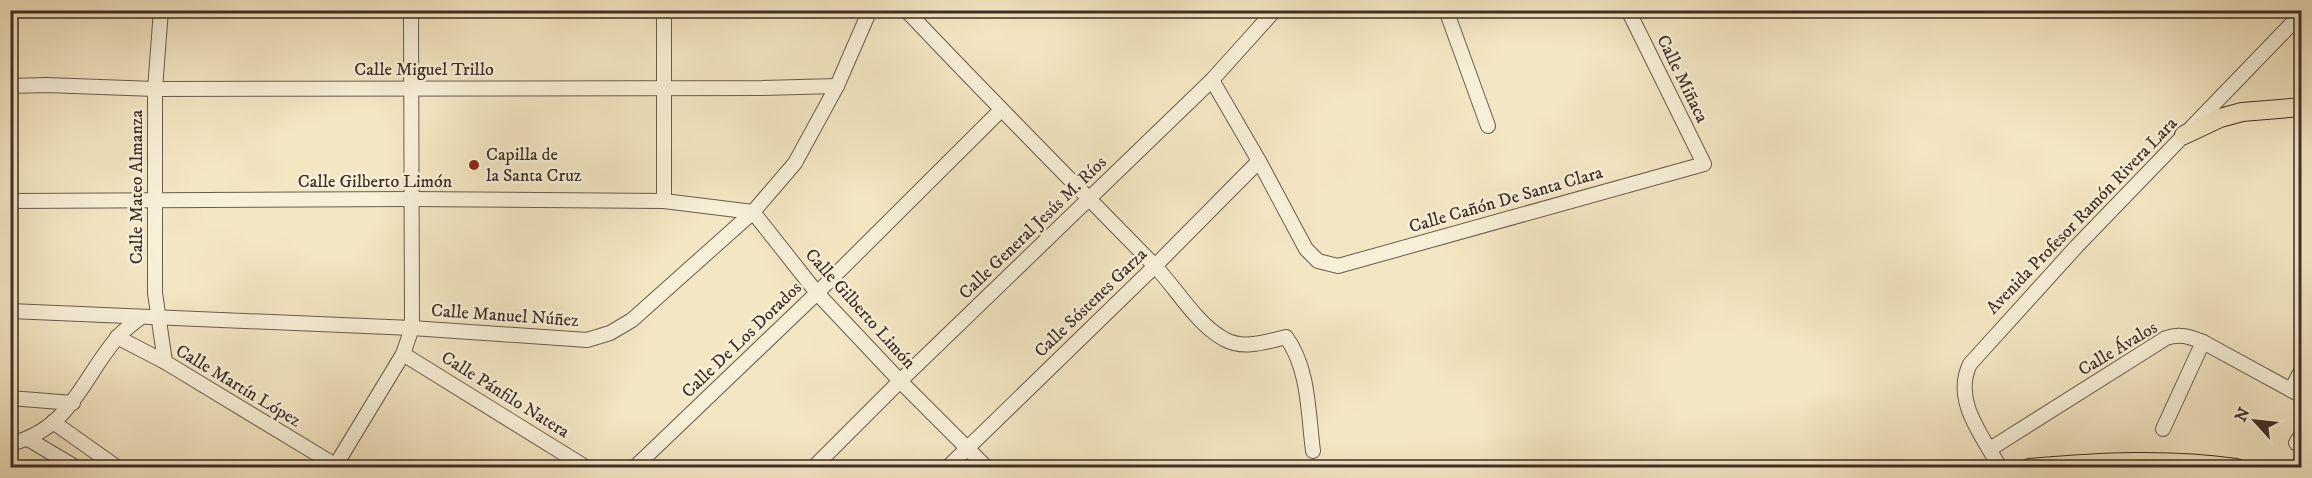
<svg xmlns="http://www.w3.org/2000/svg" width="2312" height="478" viewBox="0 0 2312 478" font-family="'IM FELL DW Pica',serif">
  <rect width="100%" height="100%" fill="#f3e6c2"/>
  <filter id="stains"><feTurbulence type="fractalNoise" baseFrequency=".00333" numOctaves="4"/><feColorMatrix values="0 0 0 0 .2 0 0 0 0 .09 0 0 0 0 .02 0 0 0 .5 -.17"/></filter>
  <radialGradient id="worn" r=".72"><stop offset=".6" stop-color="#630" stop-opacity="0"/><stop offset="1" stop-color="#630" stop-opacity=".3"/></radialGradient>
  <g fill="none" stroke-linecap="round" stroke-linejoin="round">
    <defs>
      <g id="minor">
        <polyline points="161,10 155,89 155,293 165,362"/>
        <path d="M906,10C987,96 1070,179 1152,263C1175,286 1196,324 1224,339C1243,350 1266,342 1286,337C1309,368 1308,413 1313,451"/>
        <polyline points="1446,10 1488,126"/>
        <polyline points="1212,80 1259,161 1306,249 1318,261 1338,266 1704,164 1628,10"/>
        <polyline points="10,86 46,85 155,89 762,88 837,86"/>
        <polyline points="10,201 411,199 664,201 753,212 817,293 900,381 987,468"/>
        <polyline points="664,201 664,10"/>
        <polyline points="10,311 412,328 587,340 610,333 632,320 753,212 795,163 837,86 870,10"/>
        <polyline points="117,337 165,362 340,468"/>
        <polyline points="403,354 587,468"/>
        <polyline points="2291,390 2302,369"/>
        <polyline points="10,398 73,403"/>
        <polyline points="53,422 118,468"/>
        <polyline points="2163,429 2203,342"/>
        <polyline points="28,439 77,468"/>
        <polyline points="2296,443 2302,434"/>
        <path d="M10,444C70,429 81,381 116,339C123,330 133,324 141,317"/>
        <path d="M1990,449L2166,338C2180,333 2190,337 2203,342L2302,396"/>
        <polyline points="334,468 403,354 412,328 411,10"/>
        <polyline points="634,468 817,293 1001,110"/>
        <polyline points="813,468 900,381 1212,80 1275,10"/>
        <polyline points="947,468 1155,266 1259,161"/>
        <path d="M2000,468C1983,436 1952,401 1970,364L2076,247L2302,13"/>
      </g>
      <g id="major">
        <polyline points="2184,135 2220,118 2242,112 2302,107"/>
        <path d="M2029,468C2098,462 2168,458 2236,468"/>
      </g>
    </defs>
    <use href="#minor" stroke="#6b5c4e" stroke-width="16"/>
    <use href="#major" stroke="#3e2e27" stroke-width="20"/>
    <use href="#minor" stroke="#f7efd7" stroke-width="14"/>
    <use href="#major" stroke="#f3e6c2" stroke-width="18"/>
  </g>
  <circle fill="#8f2418" stroke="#f7efd7" stroke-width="2" cx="474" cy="165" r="6"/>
  <g text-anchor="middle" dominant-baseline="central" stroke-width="5" stroke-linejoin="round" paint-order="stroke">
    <g font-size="18" fill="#3e2e27" stroke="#f7efd7">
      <text x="424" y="70">Calle Miguel Trillo</text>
      <text transform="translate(1682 79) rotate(64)">Calle Miñaca</text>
      <text x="375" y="182">Calle Gilberto Limón</text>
      <text transform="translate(137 187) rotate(-90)">Calle Mateo Almanza</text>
      <text transform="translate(1506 200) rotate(-16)">Calle Cañón De Santa Clara</text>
      <text transform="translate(2082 216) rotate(-46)">Avenida Profesor Ramón Rivera Lara</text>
      <text transform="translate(1033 228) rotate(-44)">Calle General Jesús M. Ríos</text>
      <text transform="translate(1091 303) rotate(-44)">Calle Sóstenes Garza</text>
      <text transform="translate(860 309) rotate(48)">Calle Gilberto Limón</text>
      <text transform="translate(505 316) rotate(4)">Calle Manuel Núñez</text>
      <text transform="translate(742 340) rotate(-44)">Calle De Los Dorados</text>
      <text transform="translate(2118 349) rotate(-31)">Calle Ávalos</text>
      <text transform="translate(238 386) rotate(31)">Calle Martín López</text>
      <text transform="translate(505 395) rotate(32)">Calle Pánfilo Natera</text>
    </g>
    <g font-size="18" fill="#3e2e27" stroke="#f7efd7" text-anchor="start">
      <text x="486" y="155">Capilla de<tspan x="486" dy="21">la Santa Cruz</tspan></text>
    </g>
  </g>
  <rect width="2312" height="478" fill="none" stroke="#f3e6c2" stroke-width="36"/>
  <rect x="12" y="12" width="2288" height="454" fill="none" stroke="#3e2e27" stroke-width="3"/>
  <rect x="18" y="18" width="2276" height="442" fill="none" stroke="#3e2e27" stroke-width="1.5"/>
  <g transform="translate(2255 421) rotate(297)" stroke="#f7efd7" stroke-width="4.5" paint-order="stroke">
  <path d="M0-4.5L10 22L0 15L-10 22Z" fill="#3e2e27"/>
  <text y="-9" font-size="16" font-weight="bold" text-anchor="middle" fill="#3e2e27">N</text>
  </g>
  <rect width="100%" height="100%" filter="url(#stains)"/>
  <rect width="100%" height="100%" fill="url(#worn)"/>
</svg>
